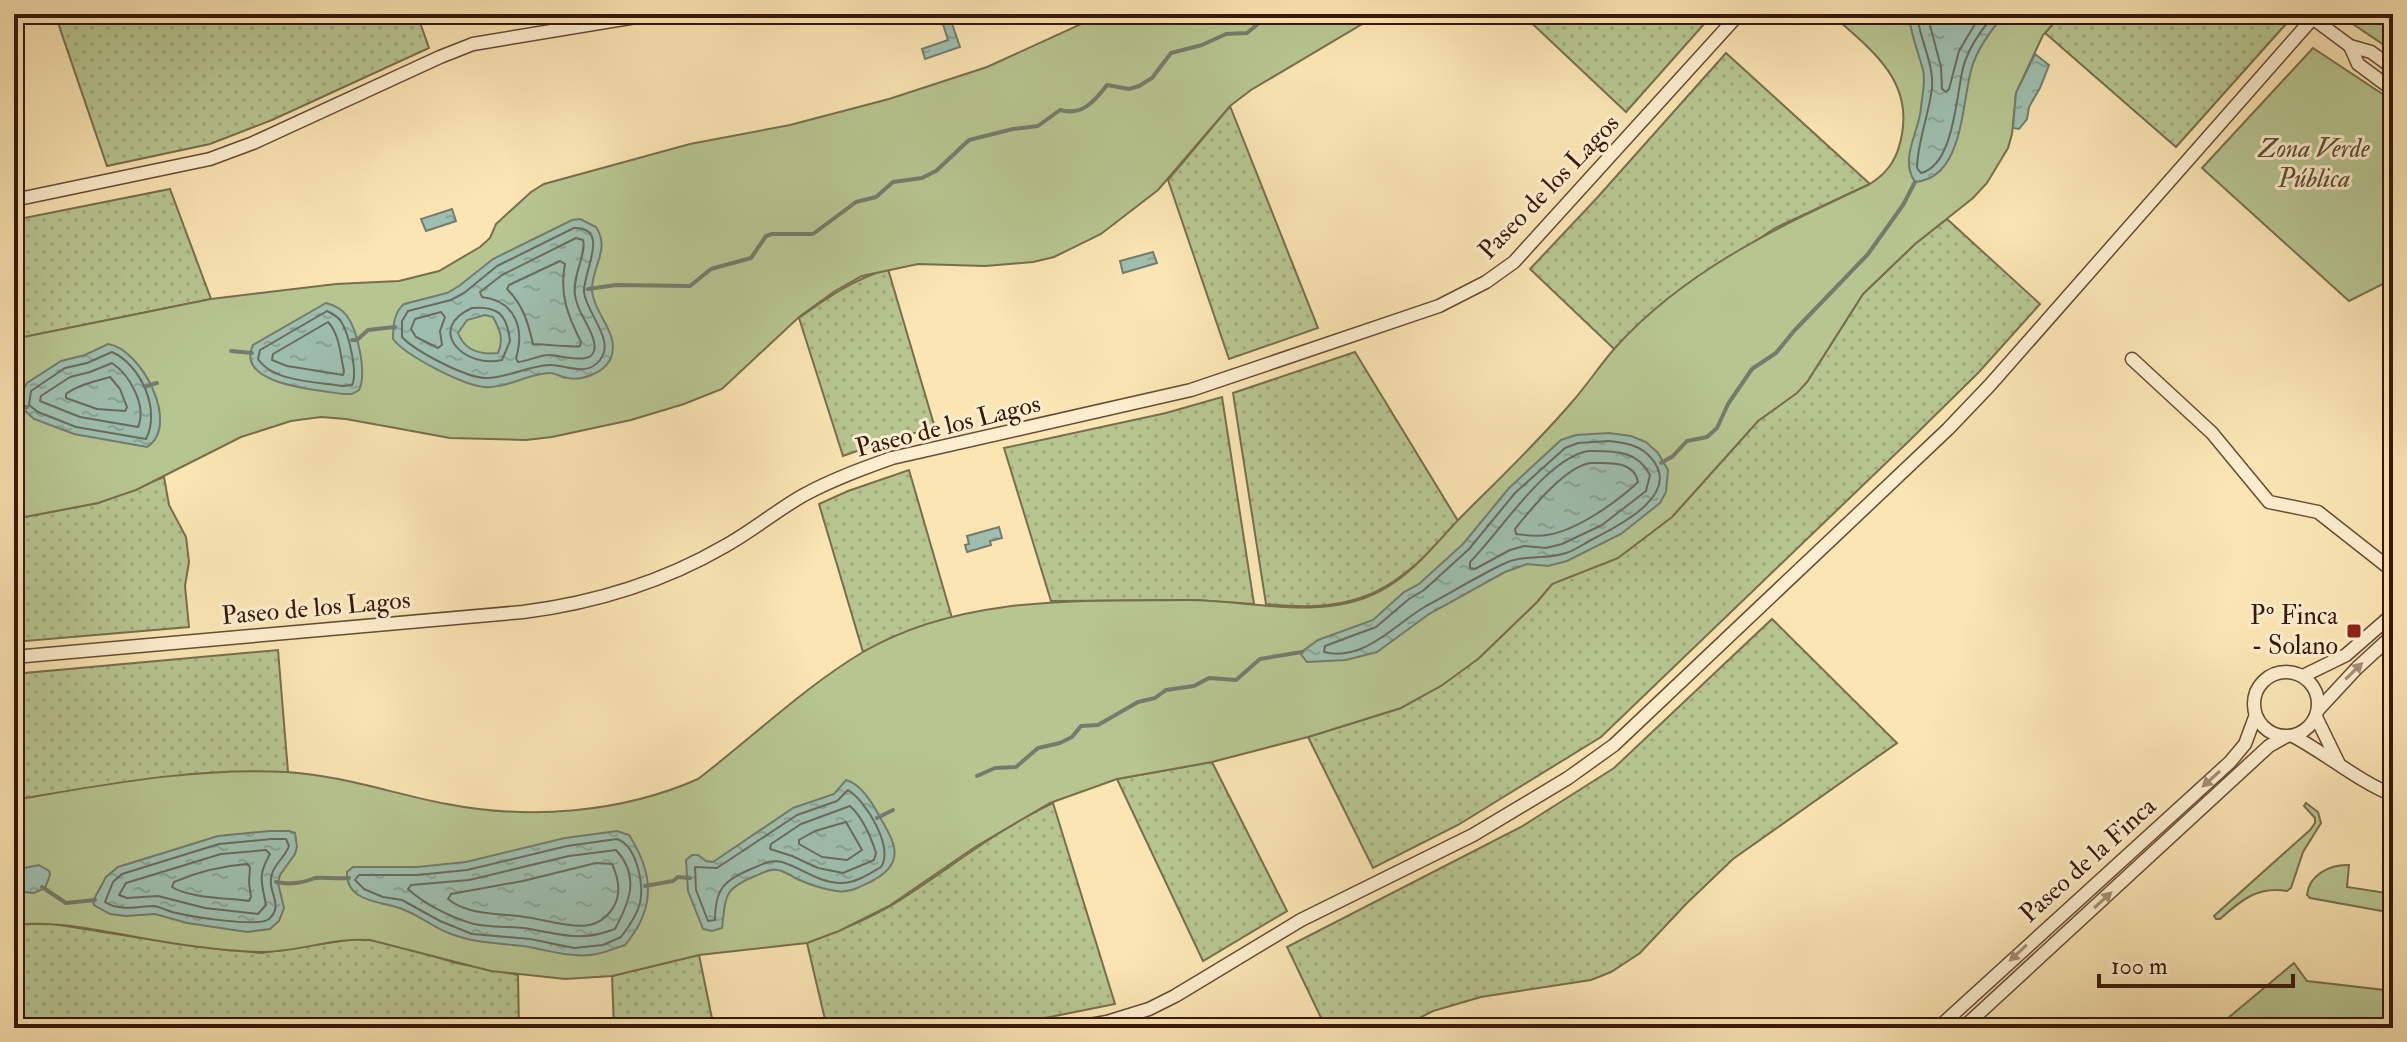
<svg xmlns="http://www.w3.org/2000/svg" width="2407" height="1042" viewBox="0 0 2407 1042" font-family="'IM FELL Double Pica',serif">
  <defs>
    <pattern id="grass-dots" width="8" height="8" patternUnits="userSpaceOnUse" patternTransform="scale(2)"><rect width="8" height="8" fill="#b7c691"/><path d="M2 2h.1M6 6h.1" fill="none" stroke="#9ea97c" stroke-width="1.8" stroke-linecap="round"/></pattern>
    <pattern id="water-ripples" width="26" height="14" patternUnits="userSpaceOnUse" patternTransform="scale(2)"><rect width="26" height="14" fill="#9ebfaf"/><path d="M2 4q2-2 4 0t4 0M15 11q2-2 4 0t4 0" fill="none" stroke="#89a395"/></pattern>
  </defs>
  <rect width="100%" height="100%" fill="#fae5b3"/>
  <filter id="stains"><feTurbulence type="fractalNoise" baseFrequency=".0025" numOctaves="4"/><feColorMatrix values="0 0 0 0 .2 0 0 0 0 .09 0 0 0 0 .02 0 0 0 .5 -.17"/></filter>
  <radialGradient id="worn" r=".72"><stop offset=".6" stop-color="#630" stop-opacity="0"/><stop offset="1" stop-color="#630" stop-opacity=".3"/></radialGradient>
  <g fill="url(#grass-dots)" stroke="#786e4e" stroke-width="2">
    <polygon points="55,14 417,14 429,48 272,120 210,144 107,166"/>
    <polygon points="1522,14 1713,14 1626,112"/>
    <polygon points="2062,14 2279,14 2285,25 2176,147 2045,33"/>
    <polygon points="1726,53 1870,184 1775,228 1659,307 1614,349 1530,269 1596,199"/>
    <polygon points="1230,106 1318,328 1229,359 1168,180"/>
    <polygon points="170,189 211,299 14,339 14,220"/>
    <polygon points="1947,219 2040,304 1979,372 1910,440 1601,737 1458,825 1373,868 1308,737 1401,708 1478,659 1537,602 1552,584 1672,517 1758,421 1796,393 1807,382 1863,294 1915,244"/>
    <path d="M888,269L935,428L891,439L843,456L799,318C828,297 854,279 888,269Z"/>
    <path d="M1355,352L1458,521C1397,590 1361,614 1266,604L1233,393Z"/>
    <polygon points="1222,397 1254,604 1193,600 1051,601 1004,448 1166,413"/>
    <polygon points="909,470 952,618 892,638 863,652 819,504 848,491"/>
    <polygon points="164,477 169,505 186,537 189,562 185,586 189,627 14,642 14,519 98,503"/>
    <polygon points="1772,619 1897,743 1733,859 1686,904 1640,953 1611,972 1591,980 1481,997 1433,1011 1400,1028 1326,1028 1287,947 1521,827 1614,768"/>
    <polygon points="278,650 288,772 192,774 14,800 14,674"/>
    <polygon points="1212,762 1287,911 1203,961 1117,779"/>
    <path d="M1053,803L1115,1004L995,1028H827L807,943C836,932 865,921 892,905C946,872 995,830 1053,803Z"/>
    <polygon points="47,923 141,938 261,953 354,939 370,940 395,944 456,963 518,975 519,1028 14,1028 14,925"/>
    <polygon points="699,955 714,1028 614,1028 612,976"/>
  </g>
  <g fill="#b7c691" stroke="#786e4e" stroke-width="2">
    <polygon points="1103,14 1379,14 1251,90 1230,106 1158,190 1101,234 1054,257 1033,262 985,266 918,264 862,276 835,291 799,317 722,389 684,404 631,420 552,437 526,440 450,438 346,419 321,417 291,421 241,437 136,490 98,503 14,519 14,339 211,299 336,284 399,281 439,271 480,247 490,238 496,224 531,192 544,184 690,144 790,125 889,99 987,67"/>
    <path d="M1831,14H2062L2043,35L2016,93L2012,134L2008,148L1987,183L1973,198L1915,244L1863,294L1807,382L1797,393L1758,421L1672,517L1618,558L1552,584L1537,602L1478,659L1441,686L1401,708L1308,737L1212,762L1117,779L1050,803L975,847L889,906L839,931L807,943L699,955L612,976L565,979L491,971L370,940C332,937 296,953 259,952C222,951 174,944 136,937C95,930 56,920 14,925V800C103,785 195,767 286,772C340,775 394,794 447,804C529,820 621,813 698,779C753,737 803,688 863,652C961,595 1079,601 1188,600C1250,600 1322,622 1380,591C1413,574 1435,544 1461,517C1499,479 1537,443 1572,402C1587,385 1600,365 1615,348C1684,271 1778,227 1870,184C1890,171 1898,157 1902,134C1912,78 1869,48 1831,14Z"/>
    <polygon points="2338,14 2393,14 2393,51"/>
    <polygon points="2313,48 2393,101 2393,279 2349,301 2202,168"/>
    <path d="M2306,803L2318,812L2321,823L2303,852L2291,888L2287,891C2258,886 2241,900 2220,919H2216L2214,916L2310,830L2315,823V818L2304,806Z"/>
    <path d="M2349,865L2347,887L2393,894V913L2310,898L2307,895C2309,875 2330,864 2349,865Z"/>
    <polygon points="2294,963 2307,981 2393,991 2393,1028 2216,1028"/>
  </g>
  <g fill="url(#water-ripples)" stroke="#757c6d" stroke-width="2" fill-rule="evenodd">
    <path d="M1909,14H2005C1991,30 1978,47 1972,67C1961,104 1964,178 1915,182C1899,159 1919,132 1921,108C1922,96 1926,81 1923,70C1918,51 1910,33 1909,14Z"/>
    <polygon points="950,18 960,47 925,59 922,49 948,40 942,21"/>
    <polygon points="2035,54 2049,65 2040,88 2029,107 2027,119 2019,129 2013,128 2016,93"/>
    <polygon points="452,209 456,221 426,231 421,219"/>
    <path d="M580,219L596,227C611,250 591,267 592,291C594,315 622,335 610,360C603,373 582,381 568,378C561,378 557,373 550,373C529,373 506,389 484,387C463,385 406,356 393,339C393,326 394,312 404,304L447,293L459,286L493,259L572,220ZM485,315L493,317C500,330 504,339 498,353C480,355 465,351 458,333L467,320Z"/>
    <polygon points="1153,252 1157,263 1123,273 1120,261"/>
    <path d="M326,303C334,305 342,309 347,316C358,331 367,374 359,390L352,394H343C319,390 234,385 253,345Z"/>
    <path d="M108,344C142,349 181,426 147,447L74,434L34,419L22,408L20,396L27,383L61,361L85,355Z"/>
    <polygon points="1609,433 1631,436 1646,442 1658,453 1668,470 1666,492 1660,503 1621,534 1567,561 1548,566 1527,564 1505,572 1429,614 1377,652 1346,660 1307,662 1300,653 1318,640 1373,620 1404,592 1419,584 1463,544 1509,488 1561,440 1576,435"/>
    <polygon points="999,527 1002,538 990,541 991,545 967,552 965,545 969,544 967,536"/>
    <path d="M846,780C859,783 869,798 876,810C892,839 910,861 872,881C860,887 850,893 836,891C822,889 808,884 795,878C790,875 784,871 778,870C770,868 763,873 755,876C723,889 726,896 722,928L712,931L703,929L688,891L686,860L692,855H698L706,861L713,862L793,808L834,794Z"/>
    <polygon points="270,831 289,831 295,833 297,847 295,854 280,875 278,883 284,908 279,921 270,929 247,932 187,923 155,914 126,916 110,914 94,905 93,901 106,877 118,867 218,836"/>
    <path d="M617,831L629,835C654,874 656,908 625,945C613,949 603,954 590,955C569,957 550,951 529,947C503,943 477,944 451,934C434,928 419,915 402,909C382,901 346,903 347,872L353,867H417L466,862L565,838Z"/>
    <polygon points="39,865 49,871 50,875 45,888 34,893 16,891 14,870"/>
  </g>
  <g fill="none" stroke-linecap="round" stroke-linejoin="round">
    <g stroke="#6b6b5d" stroke-width="2">
      <path d="M1917,14C1919,39 1934,62 1932,88C1929,114 1917,144 1917,168L1921,173C1954,165 1956,96 1963,68C1968,48 1981,30 1995,14"/>
      <polyline points="1927,14 1941,67 1942,89 1946,92 1949,89 1959,51 1981,14"/>
      <path d="M574,228C611,227 583,272 584,292C586,313 616,340 600,360C586,378 565,364 549,365C529,366 509,377 489,378C469,380 415,351 402,337V321L408,311L451,300L464,293L497,266Z"/>
      <path d="M576,238L583,240C587,253 572,276 575,295C577,313 591,326 594,342C600,369 561,355 549,355C539,355 529,361 518,362L516,358C525,328 515,301 482,297L480,292L502,275Z"/>
      <path d="M560,261L565,264C559,294 568,316 581,342L580,346C574,348 542,344 533,344C528,322 523,305 507,289L509,285Z"/>
      <path d="M472,308C498,306 507,314 510,341L502,360C464,369 425,329 472,308Z"/>
      <path d="M327,311C333,314 339,317 342,323C349,335 358,373 352,385L343,386C318,382 273,382 258,359L260,350Z"/>
      <polygon points="441,312 445,317 440,331 442,345 438,348 416,337 411,329 415,319"/>
      <path d="M328,322C340,335 340,354 344,371L343,375L287,366L272,360L273,354Z"/>
      <path d="M112,352C141,365 161,410 146,439L76,427L38,412L29,405L31,391L65,368L87,363Z"/>
      <path d="M112,363C130,375 147,406 138,427L80,417L40,401L41,396L70,377L90,372Z"/>
      <path d="M110,377L120,389L127,407L125,411L97,409L66,398V394C78,385 96,381 110,377Z"/>
      <path d="M1609,441C1626,443 1641,445 1652,459C1682,495 1618,526 1593,539C1583,544 1576,550 1566,553C1542,561 1524,553 1501,565C1477,577 1450,593 1426,606C1394,625 1364,662 1324,652L1325,646L1376,627L1409,599L1424,590L1469,549L1515,493L1565,448L1578,443Z"/>
      <path d="M1589,451C1615,451 1637,450 1650,475L1646,491L1602,525L1562,544L1546,548L1524,546L1510,550L1475,569L1470,568V562C1500,532 1547,457 1589,451Z"/>
      <path d="M1590,463C1608,463 1634,460 1638,482C1617,502 1576,531 1547,535C1538,537 1525,535 1516,534L1515,529C1531,509 1565,467 1590,463Z"/>
      <path d="M848,790C866,801 894,847 881,867C869,874 856,883 841,883C818,883 802,868 782,862C770,859 761,865 751,869C724,880 715,889 715,920L708,921L696,890L695,867L717,868L797,815L837,801Z"/>
      <path d="M850,806C862,817 871,837 876,853L874,860L843,873L818,868L792,856L770,849L771,844L801,824Z"/>
      <polygon points="846,822 862,850 847,860 822,857 799,844 799,840 815,831"/>
      <path d="M271,839H286L289,846C284,860 269,867 271,884C272,897 282,907 269,919C258,928 188,916 172,912C166,910 160,907 154,906C137,906 120,912 105,902L113,882L122,874L219,844Z"/>
      <path d="M617,839C637,846 644,884 640,903C637,914 628,928 621,937L603,945L574,948L530,939L472,934L440,921L402,900L383,897L364,889L355,880L359,875H417L467,870L567,846Z"/>
      <path d="M266,850L270,854C257,876 262,883 266,905L258,914L205,908L158,896L127,898L119,895L126,883L221,854Z"/>
      <path d="M616,850C640,876 630,901 615,929C581,942 564,935 530,929C512,926 492,928 474,924C452,918 424,904 408,889L411,885L469,880L569,856Z"/>
      <path d="M596,863L612,864C618,877 622,892 614,906C595,940 557,921 525,917C500,913 469,916 448,899L451,894L523,881Z"/>
      <path d="M247,864L250,867L249,883L251,897L249,901C228,898 189,898 172,887L174,882C197,872 221,866 247,864Z"/>
    </g>
    <g stroke="#757c6d" stroke-width="4">
      <polyline points="1291,14 1299,16 1309,14"/>
      <path d="M588,289L616,285L690,286L711,269L751,258L766,236L772,234H813L856,202L876,197L893,182L922,178L936,171L969,140L1013,129L1038,126L1060,110C1082,116 1094,102 1107,85L1129,89L1139,86L1152,78L1171,53L1202,45L1226,34L1247,33L1270,14"/>
      <polyline points="352,340 357,340 368,330 395,327"/>
      <polyline points="231,351 252,353"/>
      <polyline points="146,386 157,383"/>
      <polyline points="14,410 27,407"/>
      <polyline points="1661,463 1673,456 1687,441 1707,437 1717,428 1728,404 1752,369 1776,353 1794,331 1868,254 1903,205 1915,182"/>
      <polyline points="977,776 995,768 1016,767 1038,748 1060,743 1072,737 1081,726 1098,725 1138,702 1155,698 1166,690 1194,686 1209,678 1236,680 1260,659 1302,652"/>
      <polyline points="877,818 893,810"/>
      <path d="M276,882C291,885 302,883 315,878C319,877 341,879 349,878"/>
      <polyline points="645,886 673,881 678,877 690,878"/>
      <polyline points="42,887 66,903 95,900"/>
    </g>
    <defs>
      <g id="minor">
        <polyline points="2307,14 2350,46 2371,52 2393,68"/>
        <polyline points="2350,46 2358,64 2393,90"/>
        <polyline points="14,200 210,159 253,143 440,57 473,44 654,14"/>
        <polyline points="2132,359 2212,433 2269,502 2318,512 2393,571"/>
        <path d="M14,657L523,612C594,603 663,582 725,546C752,531 776,511 802,496C831,480 861,469 892,458L1191,390L1439,306L1486,282L1514,262L1739,14"/>
        <circle cx="2286" cy="704" r="32"/>
        <polyline points="2303,676 2346,655 2393,614"/>
        <polyline points="2318,710 2357,668 2393,635"/>
        <polyline points="2316,717 2338,762"/>
        <path d="M2293,736C2327,754 2356,780 2393,795"/>
        <polyline points="1071,1028 1107,1022 1149,1009 1175,996 1301,920 1473,835 1568,778 1614,745 1948,429 1990,385 2313,18"/>
        <polyline points="1938,1028 2230,762 2245,744 2255,717"/>
        <polyline points="1963,1028 2269,746 2285,737"/>
      </g>
    </defs>
    <use href="#minor" stroke="#684a35" stroke-width="15"/>
    <use href="#minor" stroke="#fceece" stroke-width="12"/>
  </g>
  <defs><path id="oneway-solid" d="M-6-.8H1V-3.2L6.5 0L1 3.2V.8H-6Z" transform="scale(2)"/></defs>
  <g fill="#a48d76">
    <use href="#oneway-solid" transform="translate(2354 671) rotate(-44)"/>
    <use href="#oneway-solid" transform="translate(2211 779) rotate(138)"/>
    <use href="#oneway-solid" transform="translate(2103 900) rotate(-42)"/>
    <use href="#oneway-solid" transform="translate(2018 953) rotate(137)"/>
  </g>
  <rect fill="#8f2418" stroke="#fceece" stroke-width="3" x="2346" y="623" width="16" height="16" rx="4"/>
  <g text-anchor="middle" dominant-baseline="central" stroke-width="6" stroke-linejoin="round" paint-order="stroke">
    <g font-size="26" font-style="italic" fill="#5e4c33" stroke="#fceece">
      <text x="2314" y="149">Zona Verde<tspan x="2314" dy="30">Pública</tspan></text>
    </g>
    <g font-size="26" fill="#38170b" stroke="#fceece">
      <text transform="translate(1549 187) rotate(-46)">Paseo de los Lagos</text>
      <text transform="translate(948 426) rotate(-14)">Paseo de los Lagos</text>
      <text transform="translate(316 608) rotate(-5)">Paseo de los Lagos</text>
      <text transform="translate(2088 860) rotate(-42)">Paseo de la Finca</text>
    </g>
    <g font-size="26" fill="#38170b" stroke="#fceece" text-anchor="end">
      <text x="2338" y="616">Pº Finca<tspan x="2338" dy="30">- Solano</tspan></text>
    </g>
  </g>
  <rect width="2407" height="1042" fill="none" stroke="#fae5b3" stroke-width="48"/>
  <rect x="16" y="16" width="2375" height="1010" fill="none" stroke="#38170b" stroke-width="4"/>
  <rect x="24" y="24" width="2359" height="994" fill="none" stroke="#38170b" stroke-width="2"/>
  <path d="M2099 974v12h194v-12" fill="none" stroke="#38170b" stroke-width="4"/>
  <text x="2111" y="974" font-size="24" fill="#38170b" stroke="#fceece" stroke-width="6" paint-order="stroke">100 m</text>
  <rect width="100%" height="100%" filter="url(#stains)"/>
  <rect width="100%" height="100%" fill="url(#worn)"/>
</svg>
